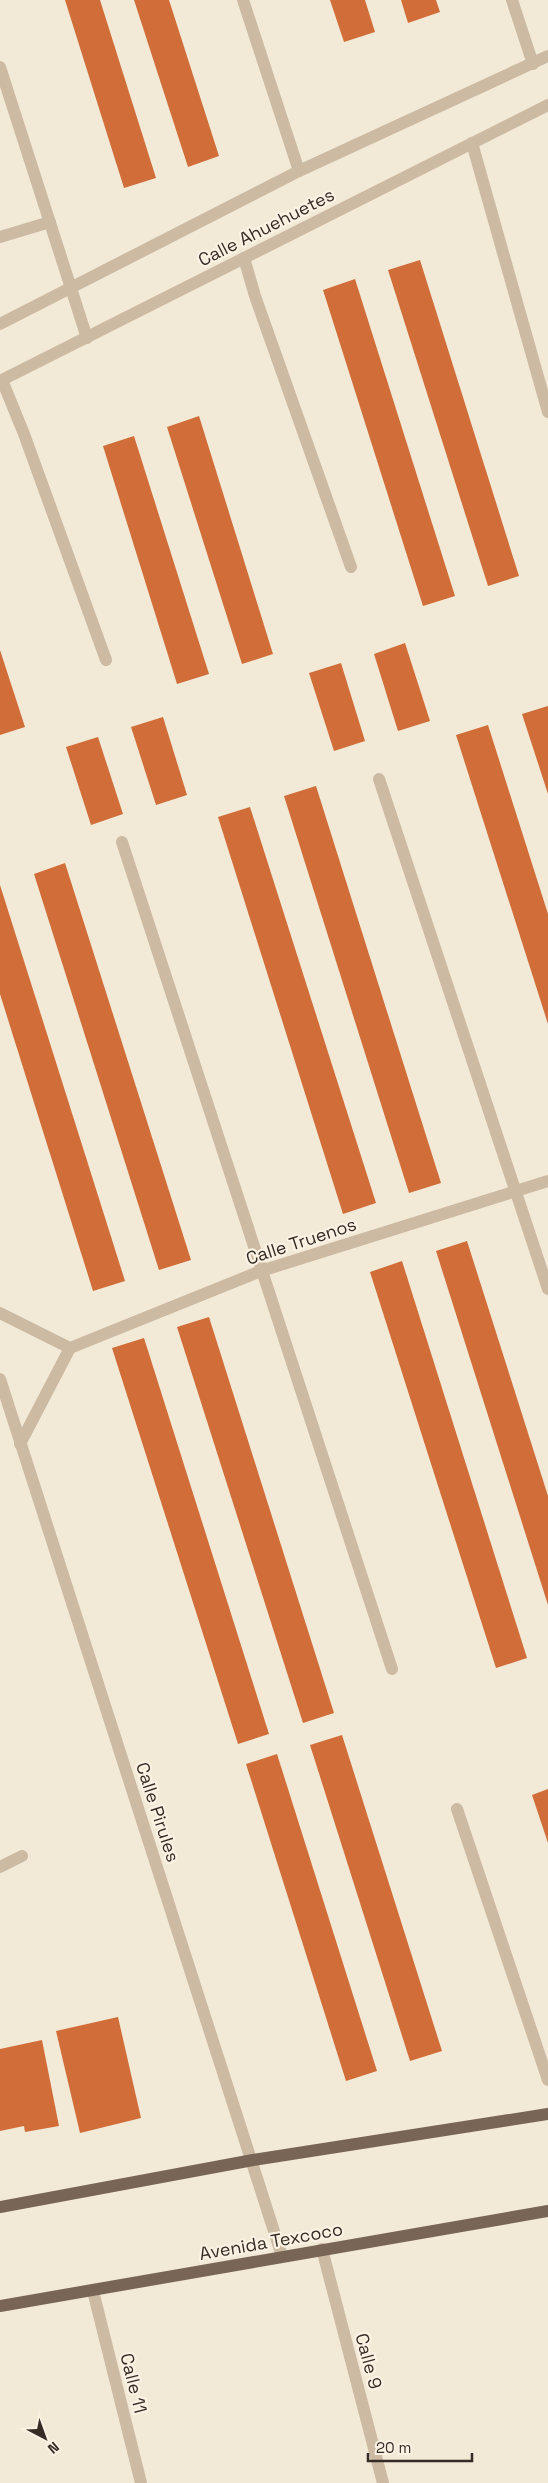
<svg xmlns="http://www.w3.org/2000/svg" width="548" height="2483" viewBox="0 0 548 2483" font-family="'Space Grotesk',sans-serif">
  <rect width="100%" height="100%" fill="#f3e9d7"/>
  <g fill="#d06d39">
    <polygon points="65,0 100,0 156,178 124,188"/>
    <polygon points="134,0 169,0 219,156 188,167"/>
    <polygon points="330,0 365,0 375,32 344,42"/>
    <polygon points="401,0 436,0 440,12 408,23"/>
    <polygon points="420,260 519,576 488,586 388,270"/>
    <polygon points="355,279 455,596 423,606 323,290"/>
    <polygon points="199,416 273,654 242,664 167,427"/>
    <polygon points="134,436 209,674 177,684 103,446"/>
    <polygon points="405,643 430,721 398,731 374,654"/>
    <polygon points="0,650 25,727 0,735"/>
    <polygon points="341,663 365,741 334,751 309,673"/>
    <polygon points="548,706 548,794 522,714"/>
    <polygon points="163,717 187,795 156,805 131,727"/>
    <polygon points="488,725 548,914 548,1024 456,735"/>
    <polygon points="98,737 123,814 91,825 66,747"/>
    <polygon points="316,786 441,1183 409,1193 284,796"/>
    <polygon points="250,807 376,1203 343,1214 218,817"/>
    <polygon points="65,863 191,1260 159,1270 34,874"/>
    <polygon points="0,885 125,1281 93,1291 0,994"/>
    <polygon points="467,1241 548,1496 548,1605 436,1251"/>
    <polygon points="402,1261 527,1658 496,1668 370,1272"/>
    <polygon points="209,1317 334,1713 303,1723 177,1327"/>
    <polygon points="144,1338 269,1734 238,1744 112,1348"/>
    <polygon points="342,1735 442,2051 410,2061 310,1745"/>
    <polygon points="277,1754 377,2071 346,2081 246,1764"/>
    <polygon points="548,1789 548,1843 532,1795"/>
    <polygon points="118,2017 141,2118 80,2133 56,2031"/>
    <polygon points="42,2040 59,2126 25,2132 24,2126 0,2131 0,2049"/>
  </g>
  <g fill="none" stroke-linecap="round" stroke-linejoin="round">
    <g stroke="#ccbaa3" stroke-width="12">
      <polyline points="243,0 299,171"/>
      <polyline points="512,0 533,64"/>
      <polyline points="0,67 87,338"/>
      <polyline points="472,143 548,412"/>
      <polyline points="0,237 50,222"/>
      <polyline points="244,258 255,296 351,567"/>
      <polyline points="0,324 299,171 548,56"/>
      <polyline points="2,380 24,434 106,660"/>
      <polyline points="0,381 548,105"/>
      <polyline points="379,779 548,1289"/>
      <polyline points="122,842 392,1669"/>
      <polyline points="0,1313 70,1348"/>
      <polyline points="0,1379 282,2256"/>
      <polyline points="20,1444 70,1348 261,1271 548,1181"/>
      <polyline points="457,1809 548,2080"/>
      <polyline points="0,1867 22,1856"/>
      <polyline points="322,2249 383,2483"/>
      <polyline points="93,2291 141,2483"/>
    </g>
    <g stroke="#796555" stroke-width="12">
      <polyline points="0,2207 253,2160 548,2114"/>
      <polyline points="0,2306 548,2211"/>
    </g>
  </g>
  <g text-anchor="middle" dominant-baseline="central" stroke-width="4.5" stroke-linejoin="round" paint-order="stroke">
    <g font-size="18" fill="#362c25" stroke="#fbf2e4">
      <text transform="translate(266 227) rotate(-27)">Calle Ahuehuetes</text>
      <text transform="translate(301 1241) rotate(-18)">Calle Truenos</text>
      <text transform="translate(158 1812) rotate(72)">Calle Pirules</text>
      <text transform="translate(271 2241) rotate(-10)">Avenida Texcoco</text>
      <text transform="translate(369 2361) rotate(75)">Calle 9</text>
      <text transform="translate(134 2383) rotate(76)">Calle 11</text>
    </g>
  </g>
  <g transform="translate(45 2438) rotate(139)" stroke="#fbf2e4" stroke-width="4" paint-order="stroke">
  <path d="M0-4L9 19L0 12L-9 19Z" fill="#362c25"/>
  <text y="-8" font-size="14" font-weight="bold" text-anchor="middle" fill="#362c25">N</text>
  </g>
  <path d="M368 2453v8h104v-8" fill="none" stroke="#362c25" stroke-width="2.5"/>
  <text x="376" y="2453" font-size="15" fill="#362c25" stroke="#fbf2e4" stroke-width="4" paint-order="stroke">20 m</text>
</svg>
